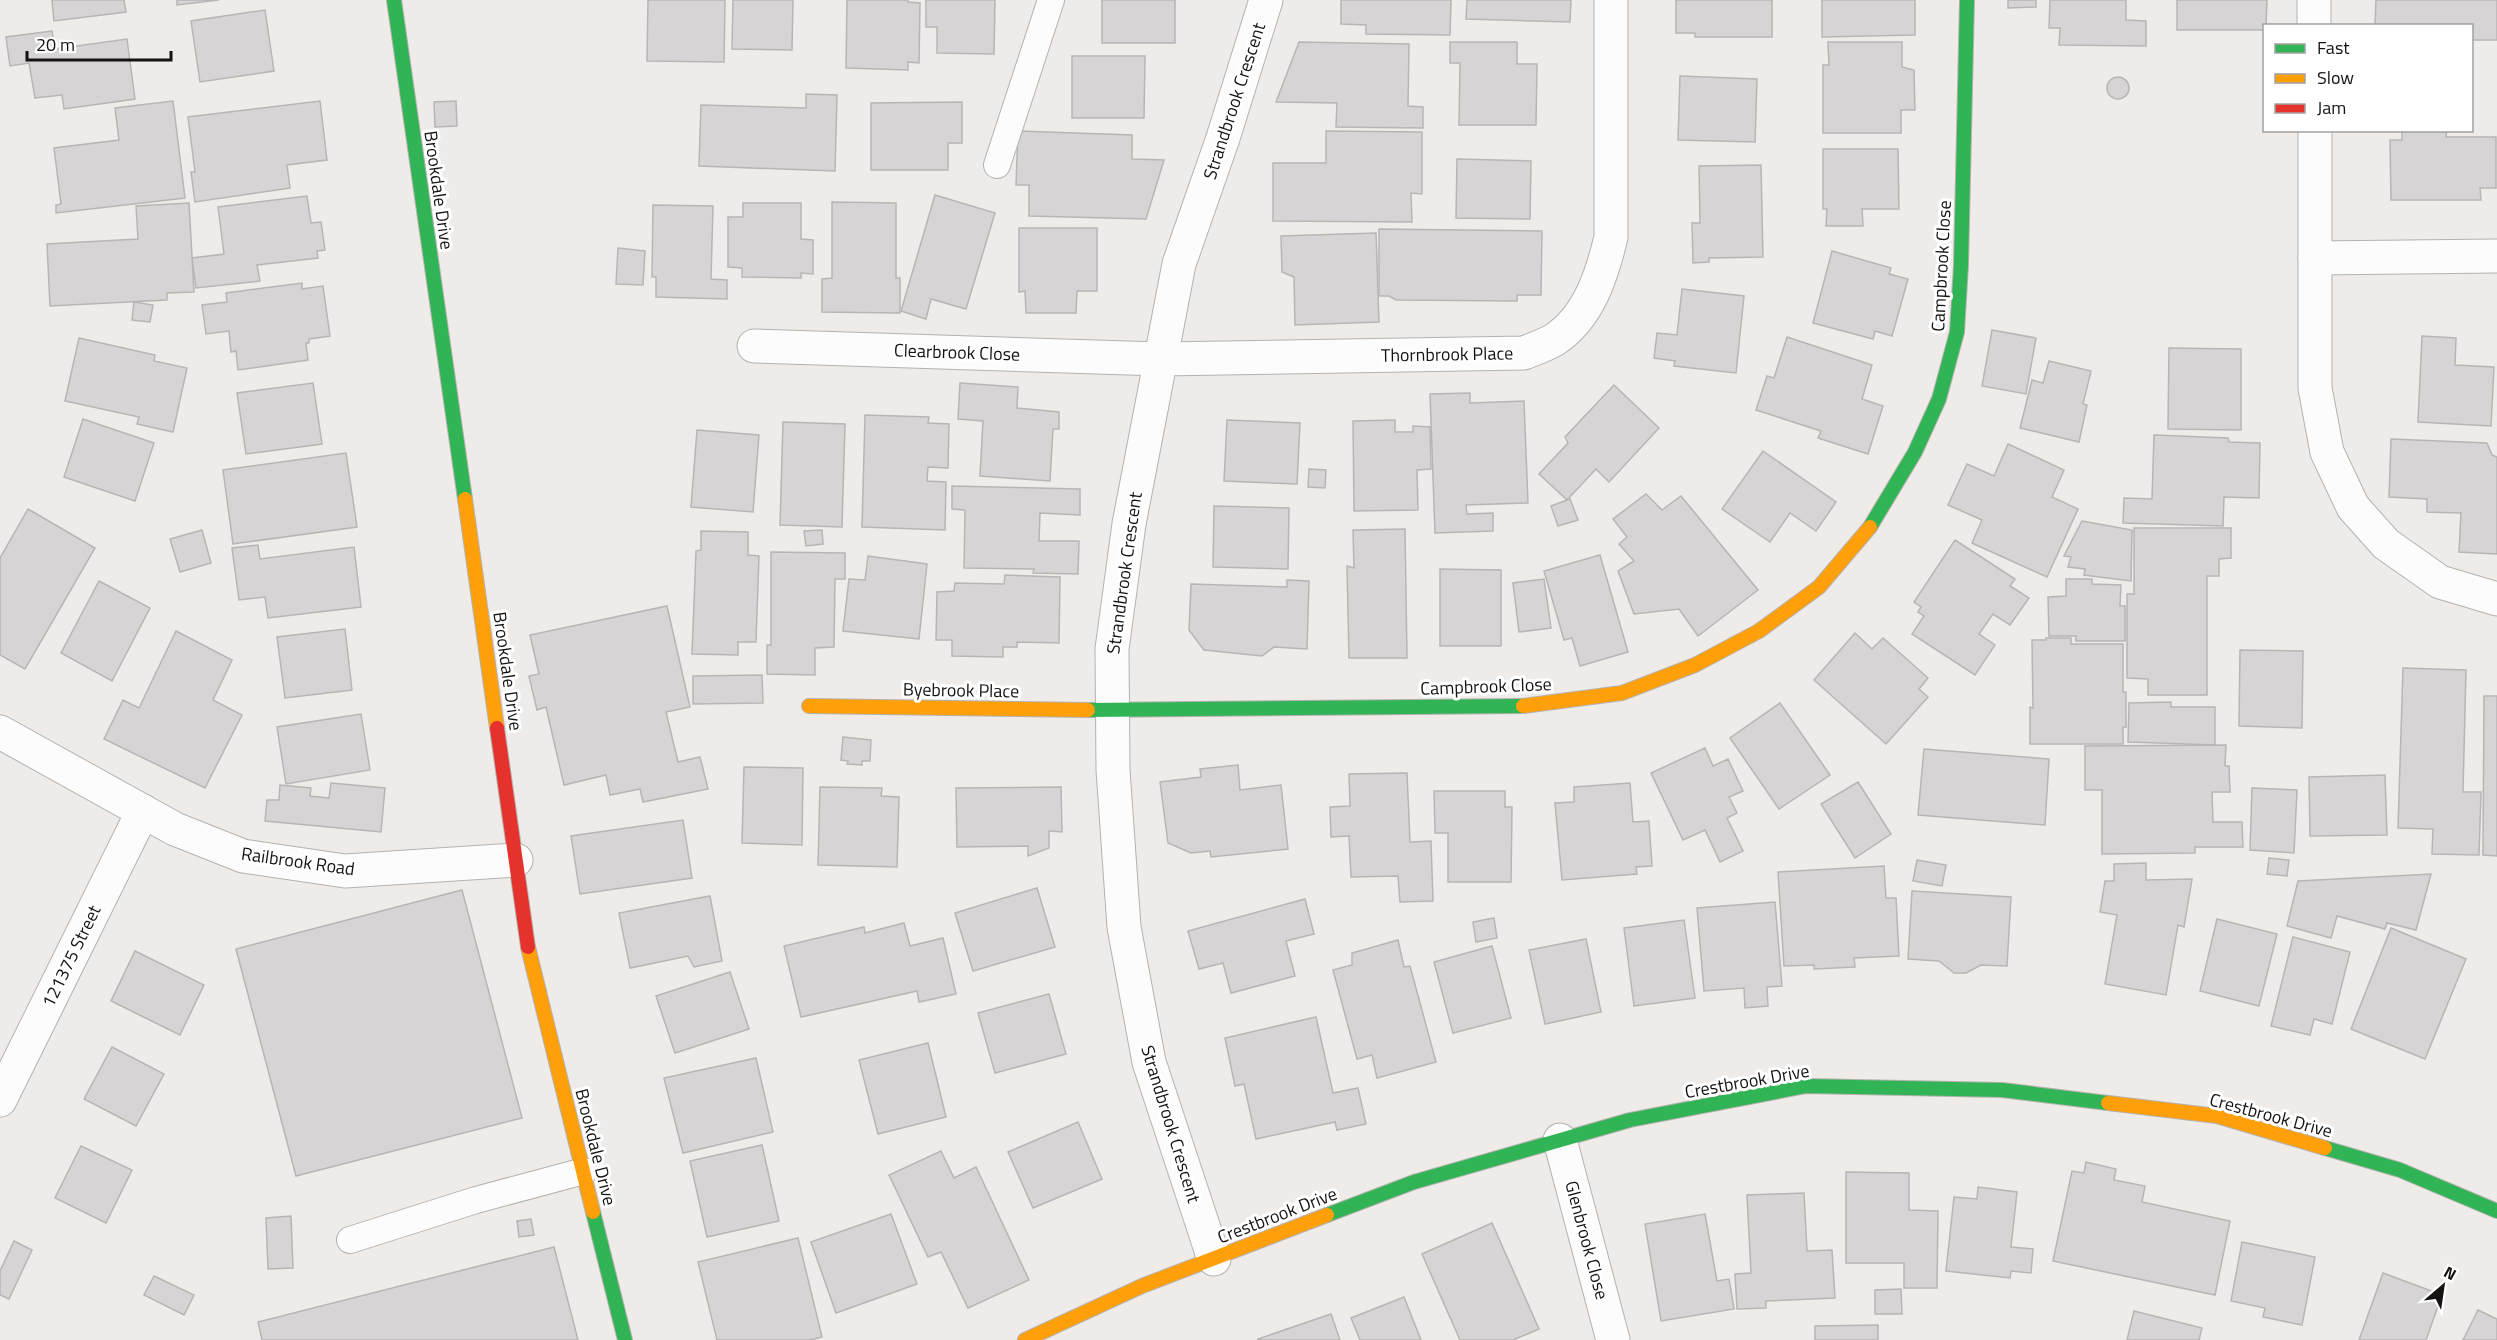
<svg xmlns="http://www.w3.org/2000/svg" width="2497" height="1340" viewBox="0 0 2497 1340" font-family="'Titillium Web',sans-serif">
  <rect width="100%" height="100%" fill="#eeebe8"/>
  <g fill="#d7d4d5" stroke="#b8b5b5" stroke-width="1.5">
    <polygon points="52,0 124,0 126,12 54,21"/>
    <polygon points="177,0 219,0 177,5"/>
    <polygon points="648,0 725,0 724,62 647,61"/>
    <polygon points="733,0 793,0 792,50 732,49"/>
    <polygon points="847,0 908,0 908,2 920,3 919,63 908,62 908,70 846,68"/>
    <polygon points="926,0 995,0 994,54 937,53 937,27 926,27"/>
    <rect x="1102" y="0" width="73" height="43"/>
    <polygon points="1341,0 1451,0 1450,35 1366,34 1366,25 1341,24"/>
    <polygon points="1467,0 1571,0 1570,22 1466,19"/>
    <polygon points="1676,0 1772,0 1772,37 1695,37 1695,33 1676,33"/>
    <polygon points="1822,0 1915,0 1915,35 1822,37"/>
    <polygon points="2008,0 2036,0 2036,7 2008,8"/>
    <polygon points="2050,0 2126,0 2126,20 2146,21 2146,46 2059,45 2060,28 2049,28"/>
    <polygon points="2177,0 2267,0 2266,26 2264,30 2177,30"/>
    <polygon points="2376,0 2497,0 2497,40 2472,40 2472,26 2375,26"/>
    <polygon points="265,10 274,71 200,82 191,21"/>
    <polygon points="52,31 55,49 127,39 135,99 64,109 62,95 35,98 29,63 10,66 6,37"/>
    <polygon points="1299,42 1409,44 1408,106 1423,107 1423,128 1336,127 1337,103 1276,102"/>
    <polygon points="1450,42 1517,42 1517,64 1537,64 1536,125 1459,125 1460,63 1450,63"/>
    <polygon points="1828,42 1902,42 1902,67 1914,70 1915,110 1901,110 1901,133 1823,133 1823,65 1829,65"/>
    <polygon points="1072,56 1145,56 1144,118 1072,118"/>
    <polygon points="1680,76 1757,79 1755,142 1678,140"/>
    <circle cx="2118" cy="88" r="11"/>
    <polygon points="806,94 837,95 835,171 699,166 701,105 806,108"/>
    <polygon points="173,101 185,198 56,213 56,205 61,204 54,148 119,140 115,108"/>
    <polygon points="320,101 327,160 287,165 290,188 195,202 191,172 195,172 188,117"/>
    <polygon points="456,101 457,126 435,127 434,102"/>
    <polygon points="962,102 962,143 948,143 948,170 871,170 871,103"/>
    <polygon points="2402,130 2447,130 2446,137 2496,137 2496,188 2480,188 2481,200 2391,200 2390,140 2402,140"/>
    <polygon points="1018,131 1132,135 1132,159 1164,160 1146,219 1029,216 1029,185 1016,185"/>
    <polygon points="1326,131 1422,132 1422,194 1411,193 1412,222 1273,221 1273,163 1326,163"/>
    <polygon points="1823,149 1898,149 1899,209 1862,209 1863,226 1826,226 1827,209 1823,209"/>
    <polygon points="1457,159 1531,161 1530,219 1456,218"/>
    <polygon points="1761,165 1763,257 1709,258 1709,262 1693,263 1692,223 1700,223 1699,166"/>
    <polygon points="935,195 995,213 966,309 931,299 926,319 901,311"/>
    <polygon points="307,196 311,223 321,222 325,250 317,251 318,258 257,265 260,281 196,288 192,258 224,254 218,207"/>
    <polygon points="832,202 896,203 896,278 900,278 900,313 822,312 822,279 832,278"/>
    <polygon points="189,203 194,292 167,293 167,300 50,306 47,244 138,239 136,206"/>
    <polygon points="743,203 801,203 801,239 813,240 813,274 801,273 801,278 742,277 742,268 728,267 728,217 743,217"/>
    <polygon points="653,205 713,206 711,279 727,280 727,299 656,297 656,277 652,277"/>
    <polygon points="1019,228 1097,228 1097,291 1077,291 1076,313 1026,313 1025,291 1019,292"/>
    <polygon points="1379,229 1542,231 1541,295 1517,295 1517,301 1396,300 1389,296 1379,296"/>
    <polygon points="1376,233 1379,322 1295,325 1294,277 1282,272 1281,236"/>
    <polygon points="618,248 645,251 643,285 616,284"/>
    <polygon points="1832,251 1891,268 1889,274 1908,279 1892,336 1875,331 1873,339 1813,323"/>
    <polygon points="302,283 302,289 323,286 330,336 309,339 309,343 306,343 308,360 238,370 236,351 231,352 229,331 206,334 202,305 227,302 226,293"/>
    <polygon points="1682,289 1744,296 1736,373 1674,366 1675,361 1654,358 1657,333 1677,335"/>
    <polygon points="134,302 153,305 150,322 132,320"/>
    <polygon points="1992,330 2036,338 2026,394 1982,386"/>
    <polygon points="2422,336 2456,338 2455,365 2494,367 2491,426 2418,422"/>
    <polygon points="1787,337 1872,365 1862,399 1883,406 1868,454 1818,438 1821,431 1756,410 1767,376 1774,378"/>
    <polygon points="79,338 155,355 154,361 187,368 173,432 137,424 139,417 65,401"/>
    <polygon points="2169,348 2241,349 2241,430 2168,429"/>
    <polygon points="2049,361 2091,371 2083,404 2087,405 2079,442 2020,428 2032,380 2043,383"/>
    <polygon points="313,383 322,444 246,454 237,393"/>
    <polygon points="960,383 1018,387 1017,408 1059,412 1059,429 1053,429 1050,481 980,476 983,421 958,419"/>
    <polygon points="1614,385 1659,428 1609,482 1596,469 1567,500 1539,474 1568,443 1565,437"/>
    <polygon points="1470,393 1470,403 1524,401 1528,503 1466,505 1467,514 1493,513 1493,531 1435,533 1430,394"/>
    <polygon points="865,415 929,417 928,423 949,424 948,468 928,467 927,481 946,482 945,530 862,527"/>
    <polygon points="83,419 154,443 135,501 64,477"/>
    <polygon points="1227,420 1300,423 1297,484 1224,481"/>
    <polygon points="1395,420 1395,432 1413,432 1413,426 1430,427 1431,469 1417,470 1418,510 1354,511 1353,421"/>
    <polygon points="783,422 845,424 842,527 780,525"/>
    <polygon points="697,430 759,435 753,512 691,507"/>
    <polygon points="2154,435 2228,438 2229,442 2260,443 2259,498 2224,497 2223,526 2123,523 2124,498 2152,499"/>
    <polygon points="2391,439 2487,443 2492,455 2497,457 2497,554 2459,552 2461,513 2427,512 2427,499 2389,497"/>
    <polygon points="2008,444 2064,470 2052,497 2078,509 2047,577 1972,543 1982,520 1948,505 1967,464 1994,476"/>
    <polygon points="1763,451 1836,502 1816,531 1790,513 1770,542 1722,509"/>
    <polygon points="346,453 357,527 233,544 223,470"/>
    <polygon points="1309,469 1326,470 1325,488 1308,487"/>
    <polygon points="952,486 1080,489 1080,515 1040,513 1039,541 1079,541 1078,574 1033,573 1034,569 964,568 965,510 952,509"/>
    <polygon points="1646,494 1662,510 1681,496 1758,590 1698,636 1679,609 1634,614 1618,571 1634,561 1619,544 1627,537 1613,519"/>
    <polygon points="1570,499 1578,520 1558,526 1551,506"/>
    <polygon points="1214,506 1289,508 1288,569 1213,567"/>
    <polygon points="28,509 95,548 25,669 0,655 0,558"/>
    <polygon points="2082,521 2132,530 2131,581 2084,575 2085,569 2068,567 2071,557 2064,556"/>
    <polygon points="2134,528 2231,528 2231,558 2219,559 2219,576 2207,576 2207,695 2148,695 2148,679 2127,678 2127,594 2134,594"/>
    <polygon points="1405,529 1407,658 1349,658 1347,566 1354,568 1353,530"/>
    <polygon points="202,530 211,563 180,572 170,539"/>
    <polygon points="822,530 823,544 806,546 804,531"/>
    <polygon points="701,531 748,532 748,555 759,556 756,642 738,642 738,655 692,654 696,551 701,550"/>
    <polygon points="1955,540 2015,579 2010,586 2029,598 2010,625 1993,614 1979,634 1995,645 1975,675 1912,634 1924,616 1918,612 1921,607 1914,602"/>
    <polygon points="258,545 260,559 354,547 361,607 268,618 265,597 239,600 232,548"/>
    <polygon points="771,552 845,553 845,579 835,579 834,647 815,648 815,675 767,674 767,645 771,645"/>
    <polygon points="1600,555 1628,652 1580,666 1572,638 1564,640 1544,571"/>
    <polygon points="868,556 927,564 919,639 843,631 849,579 865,580"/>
    <polygon points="1440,569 1501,570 1501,646 1440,646"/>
    <polygon points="1005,575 1060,577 1059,643 1017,642 1017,647 1003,647 1003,657 952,656 952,640 936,640 937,592 954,591 955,583 1004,584"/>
    <polygon points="1544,579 1551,628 1519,632 1513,583"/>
    <polygon points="2066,579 2092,579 2092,584 2121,585 2120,606 2125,606 2125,641 2076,641 2076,636 2049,636 2048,597 2066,596"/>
    <polygon points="1287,580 1309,581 1307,649 1274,647 1262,656 1204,650 1189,630 1191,584 1287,587"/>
    <polygon points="99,581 150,608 112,681 61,653"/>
    <polygon points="667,606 690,707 666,712 678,762 700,757 708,789 643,802 640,789 610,795 606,775 564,785 546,707 537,710 529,676 539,674 530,635"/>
    <polygon points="345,629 352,690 285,698 277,637"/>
    <polygon points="176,631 232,660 213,700 242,715 205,788 104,739 123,700 139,708"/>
    <polygon points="1855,633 1872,649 1883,638 1928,678 1919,689 1928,697 1886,744 1814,680"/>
    <polygon points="2046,638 2071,638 2071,644 2123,644 2123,692 2126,692 2126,727 2123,727 2123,744 2030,744 2030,707 2033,708 2032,640 2046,640"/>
    <polygon points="2240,650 2303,651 2302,728 2239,726"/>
    <polygon points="2403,668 2466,670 2463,792 2481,792 2479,855 2432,854 2433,829 2398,828"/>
    <polygon points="762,675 763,703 693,704 693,676"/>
    <polygon points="2484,696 2497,696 2497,856 2483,855"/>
    <polygon points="2171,702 2171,707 2215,707 2215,745 2128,742 2129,703"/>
    <polygon points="1780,703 1830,775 1779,809 1730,738"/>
    <polygon points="361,714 370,770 286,784 277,727"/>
    <polygon points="843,737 871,740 870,761 862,761 862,765 847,764 848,761 841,760"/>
    <polygon points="2226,745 2225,766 2229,766 2230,792 2212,792 2213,822 2242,822 2243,847 2195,847 2195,853 2102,854 2102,790 2085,790 2085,746"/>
    <polygon points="1705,748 1713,766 1728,759 1743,791 1729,797 1737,813 1727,818 1743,851 1720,862 1705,830 1683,840 1651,773"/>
    <polygon points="1924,749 2049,759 2045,825 1918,815"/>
    <polygon points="1238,765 1240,790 1281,785 1288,849 1211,857 1210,851 1191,853 1168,843 1160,782 1201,777 1200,769"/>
    <polygon points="744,767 803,768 802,845 742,843"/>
    <polygon points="1407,773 1410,842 1431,841 1433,901 1400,902 1398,876 1351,877 1349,836 1331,837 1330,807 1350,806 1349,774"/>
    <polygon points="2385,775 2387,835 2310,836 2309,777"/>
    <polygon points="1858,782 1891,834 1855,858 1821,804"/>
    <polygon points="331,783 385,788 381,832 265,821 267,800 279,800 280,785 311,788 310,796 329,798"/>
    <polygon points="1630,783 1633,822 1649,821 1652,866 1636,867 1637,874 1562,880 1555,803 1574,802 1574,787"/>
    <polygon points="820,787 882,788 881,796 899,797 897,867 818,865"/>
    <polygon points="1061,787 1062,832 1049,831 1049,848 1028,856 1028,846 957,847 956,788"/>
    <polygon points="2252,788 2297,790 2294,853 2250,850"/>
    <polygon points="1434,791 1505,791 1505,807 1512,807 1511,882 1448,882 1448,833 1435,833"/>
    <polygon points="683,820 692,878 580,894 571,836"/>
    <polygon points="2269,858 2289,860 2287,876 2267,874"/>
    <polygon points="1917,860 1946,865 1942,886 1913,881"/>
    <polygon points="2146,863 2146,880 2192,879 2184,927 2178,925 2166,995 2105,984 2117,915 2100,912 2105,881 2114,881 2114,864"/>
    <polygon points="1884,866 1886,898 1896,898 1899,956 1854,958 1855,967 1814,969 1814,965 1784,966 1778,872"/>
    <polygon points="2431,874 2416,930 2387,923 2385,929 2337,916 2331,938 2287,926 2298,881"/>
    <polygon points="1037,888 1055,947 973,971 955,913"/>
    <polygon points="462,890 522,1118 296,1176 236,949"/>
    <polygon points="1912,891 2011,897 2007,966 1981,965 1966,973 1954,973 1939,961 1908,959"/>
    <polygon points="710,896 722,961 694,967 688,956 630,968 619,913"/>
    <polygon points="1305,899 1314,934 1286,941 1295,976 1231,993 1223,963 1199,969 1188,931"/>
    <polygon points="1775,902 1782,986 1767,987 1768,1006 1745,1008 1744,988 1704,991 1697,908"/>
    <polygon points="1494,918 1497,938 1476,942 1473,922"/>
    <polygon points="2217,919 2277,934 2259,1006 2200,991"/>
    <polygon points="1684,920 1695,998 1634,1006 1624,928"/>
    <polygon points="904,923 910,946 943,938 956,994 919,1002 917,991 801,1017 784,946 864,927 865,933"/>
    <polygon points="2391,928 2466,959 2425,1059 2351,1029"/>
    <polygon points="2293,937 2350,952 2332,1024 2314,1019 2310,1035 2271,1026"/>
    <polygon points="1586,939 1601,1012 1545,1024 1529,950"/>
    <polygon points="1398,940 1404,967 1410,966 1436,1062 1377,1078 1372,1055 1357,1059 1333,970 1352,965 1352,953"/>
    <polygon points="1492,946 1511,1018 1453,1033 1434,962"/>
    <polygon points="135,951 204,985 180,1035 111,1001"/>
    <polygon points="730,972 749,1029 675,1053 656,996"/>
    <polygon points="1049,994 1066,1054 995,1073 978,1013"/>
    <polygon points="1316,1017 1333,1093 1358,1088 1366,1124 1337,1130 1335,1122 1256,1139 1244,1084 1235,1086 1225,1038"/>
    <polygon points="928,1043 946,1117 878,1134 859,1060"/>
    <polygon points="112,1047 164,1074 136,1126 84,1099"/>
    <polygon points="756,1058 773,1132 683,1153 664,1078"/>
    <polygon points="1078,1122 1102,1179 1033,1208 1008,1152"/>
    <polygon points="762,1145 779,1221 707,1237 690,1161"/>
    <polygon points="81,1146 132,1170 106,1223 55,1198"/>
    <polygon points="941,1151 954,1178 976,1167 1029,1280 968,1308 941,1252 928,1257 889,1175"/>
    <polygon points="2086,1162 2116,1169 2114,1180 2145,1186 2142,1202 2230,1221 2215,1295 2053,1261 2072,1171 2084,1173"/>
    <polygon points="1846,1172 1909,1173 1909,1210 1938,1211 1937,1288 1904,1288 1904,1263 1846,1263"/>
    <polygon points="1978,1187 2017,1192 2011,1247 2033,1249 2031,1273 2011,1271 2010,1278 1946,1271 1954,1197 1977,1199"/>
    <polygon points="1804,1193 1807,1251 1832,1250 1835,1298 1766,1301 1766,1308 1737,1309 1735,1274 1751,1273 1747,1195"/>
    <polygon points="891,1214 917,1284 836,1313 811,1242"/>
    <polygon points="1705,1214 1717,1281 1729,1279 1734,1309 1661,1321 1645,1224"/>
    <polygon points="291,1216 293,1268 268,1269 266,1218"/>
    <polygon points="531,1219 534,1235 519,1237 517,1221"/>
    <polygon points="1492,1223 1539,1329 1513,1340 1460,1340 1422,1254"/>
    <polygon points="798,1238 822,1337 810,1340 717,1340 698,1262"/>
    <polygon points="14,1241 32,1250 9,1299 0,1295 0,1271"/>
    <polygon points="2242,1242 2315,1257 2302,1325 2263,1317 2265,1308 2231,1301"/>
    <polygon points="554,1247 578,1340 262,1340 258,1322"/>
    <polygon points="2383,1273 2442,1295 2426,1340 2359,1340"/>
    <polygon points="154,1276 194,1295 184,1315 144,1295"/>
    <polygon points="1901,1289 1902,1314 1875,1314 1875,1290"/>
    <polygon points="1404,1297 1421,1340 1360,1340 1351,1318"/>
    <polygon points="2478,1310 2497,1319 2497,1340 2463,1340"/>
    <polygon points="2134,1311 2202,1328 2199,1340 2127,1340"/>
    <polygon points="1331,1314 1340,1340 1258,1340 1258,1339"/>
    <polygon points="1878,1325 1878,1340 1815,1340 1815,1326"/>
  </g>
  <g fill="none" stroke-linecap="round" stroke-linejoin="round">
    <defs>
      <g id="lane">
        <polyline points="997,165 1051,0"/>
        <polyline points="350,1240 476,1200 584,1171"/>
      </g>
      <g id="street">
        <polyline points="2314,0 2314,26"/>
        <polyline points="2315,130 2315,388 2327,452 2353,507 2386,544 2440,582 2497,599"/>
        <polyline points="2315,258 2497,256"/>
        <path d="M754,346L1160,359L1524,353C1534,349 1545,345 1554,340C1589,317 1602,275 1611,237V0"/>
        <polyline points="0,732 175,829 243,856 345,871 516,860"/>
        <polyline points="0,1100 143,811"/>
        <polyline points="1560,1140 1613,1340"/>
        <polyline points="1214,1259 1149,1062 1124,927 1113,770 1112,649 1129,524 1179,264 1223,138 1266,0"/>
      </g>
      <g id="fast">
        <polyline points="394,0 465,499"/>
        <polyline points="1870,527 1915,452 1939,399 1957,332 1961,265 1967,0"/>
        <polyline points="1088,710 1523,706"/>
        <polyline points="2325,1148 2400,1170 2497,1211"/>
        <polyline points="593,1212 625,1340"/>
        <polyline points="1327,1215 1414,1182 1630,1120 1806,1086 2002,1090 2108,1103"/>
      </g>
      <g id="slow">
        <polyline points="465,499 497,728"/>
        <polyline points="809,706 1088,710"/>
        <polyline points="1523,706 1622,693 1695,665 1759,631 1819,587 1870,527"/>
        <polyline points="528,947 593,1212"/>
        <polyline points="2108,1103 2217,1116 2325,1148"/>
        <polyline points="1025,1340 1142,1286 1327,1215"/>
      </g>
      <polyline id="jam" points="497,728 528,947"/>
    </defs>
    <use href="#lane" stroke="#b4b2af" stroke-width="28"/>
    <use href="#street" stroke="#b4b2af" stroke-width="35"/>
    <use href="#fast" stroke="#b4b2af" stroke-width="16"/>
    <use href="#slow" stroke="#b4b2af" stroke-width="16"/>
    <use href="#jam" stroke="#b4b2af" stroke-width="16"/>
    <use href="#lane" stroke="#fcfcfc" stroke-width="26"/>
    <use href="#street" stroke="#fcfcfc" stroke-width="33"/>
    <use href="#fast" stroke="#30b455" stroke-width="14"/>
    <use href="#slow" stroke="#ff9f0a" stroke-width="14"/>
    <use href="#jam" stroke="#e5322d" stroke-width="14"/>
  </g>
  <g text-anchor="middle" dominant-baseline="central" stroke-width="6" stroke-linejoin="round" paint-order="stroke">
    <g font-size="18" fill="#151311" stroke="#fff">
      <text transform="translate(1234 101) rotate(-72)">Strandbrook Crescent</text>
      <text transform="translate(439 190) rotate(82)">Brookdale Drive</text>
      <text transform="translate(1941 266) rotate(-87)">Campbrook Close</text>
      <text transform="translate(957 352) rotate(2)">Clearbrook Close</text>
      <text transform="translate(1447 354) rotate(-1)">Thornbrook Place</text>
      <text transform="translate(1124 573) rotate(-82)">Strandbrook Crescent</text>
      <text transform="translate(508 671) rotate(82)">Brookdale Drive</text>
      <text transform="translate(1486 686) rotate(-2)">Campbrook Close</text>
      <text transform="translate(961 690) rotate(1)">Byebrook Place</text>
      <text transform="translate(298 861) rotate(8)">Railbrook Road</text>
      <text transform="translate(71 956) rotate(-64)">121375 Street</text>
      <text transform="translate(1747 1081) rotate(-10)">Crestbrook Drive</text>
      <text transform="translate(2271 1115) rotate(15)">Crestbrook Drive</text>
      <text transform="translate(1171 1124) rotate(73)">Strandbrook Crescent</text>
      <text transform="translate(596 1147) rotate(76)">Brookdale Drive</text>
      <text transform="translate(1277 1215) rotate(-21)">Crestbrook Drive</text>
      <text transform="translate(1587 1240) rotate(75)">Glenbrook Close</text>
    </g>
  </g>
  <rect x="2263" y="24" width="210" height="108" fill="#ffffff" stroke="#a1a1a0" stroke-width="1.5"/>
  <rect x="2275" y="44" width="30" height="9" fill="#30b455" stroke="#a1a1a0" stroke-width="1.5"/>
  <text x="2317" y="54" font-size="18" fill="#151311">Fast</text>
  <rect x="2275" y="74" width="30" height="9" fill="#ff9f0a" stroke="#a1a1a0" stroke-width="1.5"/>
  <text x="2317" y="84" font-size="18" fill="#151311">Slow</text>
  <rect x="2275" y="104" width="30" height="9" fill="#e5322d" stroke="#a1a1a0" stroke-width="1.5"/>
  <text x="2317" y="114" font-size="18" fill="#151311">Jam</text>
  <g transform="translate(2443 1286) rotate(29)" stroke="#ffffff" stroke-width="4.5" paint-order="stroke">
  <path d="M0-4.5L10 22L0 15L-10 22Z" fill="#151311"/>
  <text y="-9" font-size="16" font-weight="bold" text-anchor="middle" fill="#151311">N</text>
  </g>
  <path d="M27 51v9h144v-9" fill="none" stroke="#151311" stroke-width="3"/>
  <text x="36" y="51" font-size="18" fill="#151311" stroke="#ffffff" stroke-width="4.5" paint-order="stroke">20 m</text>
</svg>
